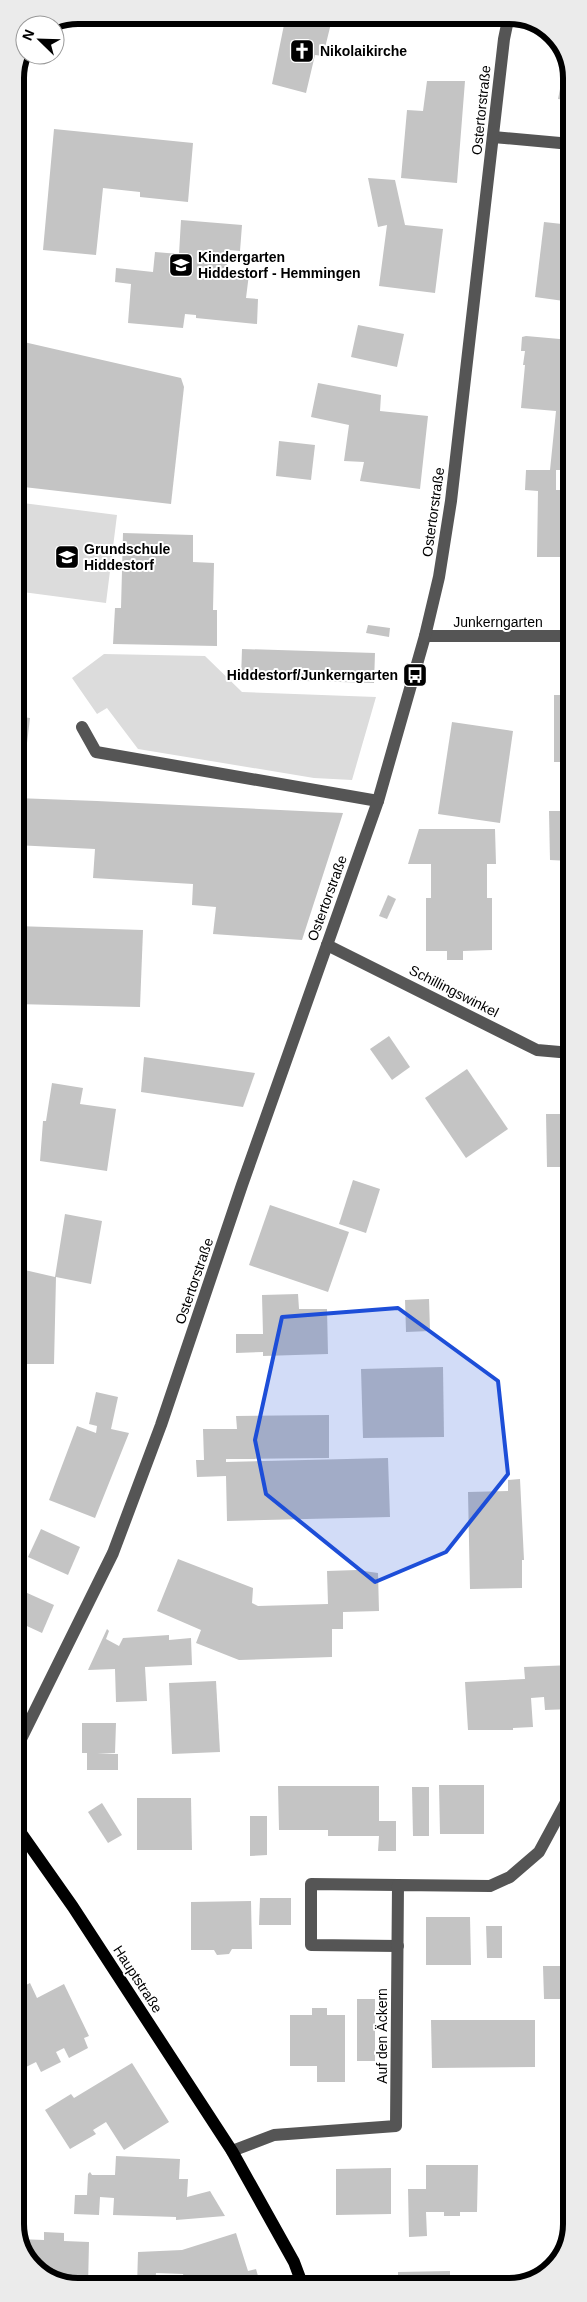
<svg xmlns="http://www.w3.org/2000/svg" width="587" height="2302" viewBox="0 0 587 2302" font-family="Helvetica,sans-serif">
  <rect width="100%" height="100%" fill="#fff"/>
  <g fill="#dcdcdc">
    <polygon points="15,502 117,515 106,603 15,591"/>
    <polygon points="104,654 205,656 242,692 376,697 352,780 314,778 138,749 107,708 97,714 72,678"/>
  </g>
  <g fill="#c4c4c4">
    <polygon points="286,15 333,15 323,56 315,55 306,93 272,84"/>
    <polygon points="564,69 571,70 571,101 558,99"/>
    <polygon points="427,81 465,81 457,183 401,178 407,110 423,111"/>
    <polygon points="54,129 193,143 188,202 140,197 140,192 103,188 96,255 43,250"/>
    <polygon points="368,178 395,180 405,225 443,229 435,293 379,286 387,225 378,227"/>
    <polygon points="181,220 242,225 240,251 228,250 226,272 249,274 246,298 258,299 257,324 196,318 196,315 185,314 183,328 128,323 131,284 115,282 116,268 153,272 155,252 179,254"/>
    <polygon points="544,222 571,225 571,302 535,297"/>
    <polygon points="358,325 404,334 397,367 351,357"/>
    <polygon points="526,336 571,340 571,470 556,470 556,490 571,490 571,557 537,557 538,491 525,490 526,470 550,470 556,411 521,408 525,365 523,365 525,351 521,351 522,337"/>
    <polygon points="15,340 181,378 184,387 171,504 15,486"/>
    <polygon points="318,383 381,395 380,411 428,416 420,489 360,481 364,462 344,461 349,425 311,417"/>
    <polygon points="279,441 315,445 311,480 276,476"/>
    <polygon points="123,533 193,535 193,562 214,563 213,610 217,610 217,646 113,644 115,608 121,608"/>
    <polygon points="368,625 390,628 389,637 366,633"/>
    <polygon points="242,649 375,653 374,683 241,679"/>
    <rect x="554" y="695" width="17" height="67"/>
    <polygon points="15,716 30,718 25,760 15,758"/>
    <polygon points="452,722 513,731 500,823 438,814"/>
    <polygon points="16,798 97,801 343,813 302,940 213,934 216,907 192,905 193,884 93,878 95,849 15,845"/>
    <polygon points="549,811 571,811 571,861 550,860"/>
    <polygon points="419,829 495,829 496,864 487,864 487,898 492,898 492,950 463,951 463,960 447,960 447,951 426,951 426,898 431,898 431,864 408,864"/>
    <polygon points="388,895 396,899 387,919 379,916"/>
    <polygon points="15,926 143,930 140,1007 15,1004"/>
    <polygon points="389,1036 410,1067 392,1080 370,1049"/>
    <polygon points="144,1057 255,1073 243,1107 141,1092"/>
    <polygon points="467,1069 508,1129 466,1158 425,1098"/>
    <polygon points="52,1083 83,1088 80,1104 116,1109 107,1171 40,1161 43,1121 46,1121"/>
    <polygon points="546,1114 571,1114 571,1167 547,1167"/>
    <polygon points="353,1180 380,1189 366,1233 339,1224"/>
    <polygon points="270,1205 349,1232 328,1292 249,1265"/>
    <polygon points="65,1214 102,1221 91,1284 56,1277 54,1364 16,1364 16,1268 55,1277"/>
    <polygon points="298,1294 299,1309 327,1309 328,1354 263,1356 263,1352 236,1353 236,1334 263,1334 262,1295"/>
    <polygon points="429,1299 430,1331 406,1332 405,1300"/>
    <polygon points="443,1367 444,1437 363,1438 361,1369"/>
    <polygon points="96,1392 118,1397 111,1429 129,1433 95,1518 49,1500 77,1426 96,1433 97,1426 89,1424"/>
    <polygon points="329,1415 329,1458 226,1459 226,1462 388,1458 390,1517 227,1521 226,1476 197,1477 196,1460 204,1460 203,1429 237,1429 236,1416"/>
    <polygon points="520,1479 524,1560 522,1560 522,1588 470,1589 468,1492 508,1491 508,1480"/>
    <polygon points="16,1507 26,1518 16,1530"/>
    <polygon points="41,1529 80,1547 68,1575 28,1557"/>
    <polygon points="178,1559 253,1588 252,1603 258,1606 328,1604 327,1571 357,1570 378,1573 379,1611 343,1612 343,1629 332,1629 332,1657 239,1660 196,1643 201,1630 157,1611"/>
    <polygon points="16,1588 54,1605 42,1633 16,1621"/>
    <polygon points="107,1629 109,1631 106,1639 119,1646 123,1638 169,1635 169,1640 191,1638 192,1665 145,1667 147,1701 116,1702 115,1669 88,1670"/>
    <polygon points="572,1665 572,1709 545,1710 544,1697 531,1698 533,1727 513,1728 513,1730 468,1730 465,1682 525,1679 524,1667"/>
    <polygon points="216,1681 220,1752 172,1754 169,1683"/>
    <polygon points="82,1723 116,1723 115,1753 97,1754 118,1754 118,1770 87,1770 87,1753 82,1753"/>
    <polygon points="439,1785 484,1785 484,1834 440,1834"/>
    <polygon points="278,1786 379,1786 379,1821 396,1821 396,1851 378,1851 379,1836 328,1836 328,1830 279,1830"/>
    <polygon points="412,1787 429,1787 429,1836 413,1836"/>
    <polygon points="137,1798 191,1798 192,1850 137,1850"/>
    <polygon points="102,1803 122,1835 108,1843 88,1812"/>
    <polygon points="250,1816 267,1816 267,1855 250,1856"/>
    <polygon points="572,1860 572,1886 561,1880"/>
    <polygon points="260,1898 291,1898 291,1925 259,1925"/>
    <polygon points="251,1901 252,1949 232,1949 229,1954 217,1955 214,1950 191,1950 191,1902"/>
    <polygon points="426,1917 470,1917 471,1965 426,1965"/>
    <polygon points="486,1926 502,1926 502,1958 487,1958"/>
    <polygon points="543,1966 572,1966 572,1999 544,1999"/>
    <polygon points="30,1983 37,1998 64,1984 89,2036 84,2038 88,2048 69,2058 64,2048 56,2052 61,2062 41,2072 36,2062 16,2072 16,1998 22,1996 18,1989"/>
    <rect x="357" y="1999" width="18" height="62"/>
    <polygon points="312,2008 327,2008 327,2015 345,2015 345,2082 317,2082 317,2066 290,2066 290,2015 312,2015"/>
    <polygon points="431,2020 535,2020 535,2067 432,2068"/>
    <polygon points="132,2063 169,2122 124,2150 106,2122 93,2130 96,2134 70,2149 45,2110 71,2094 74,2098"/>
    <polygon points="116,2156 180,2159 179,2179 188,2179 187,2197 210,2191 225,2216 176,2220 176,2217 113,2215 114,2198 100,2197 99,2215 74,2214 75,2195 87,2195 88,2174 90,2172 92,2175 115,2175"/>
    <polygon points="426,2165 478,2165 477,2212 460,2212 460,2216 444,2216 444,2212 426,2212 427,2236 409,2237 408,2189 426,2189"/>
    <polygon points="391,2168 391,2214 336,2215 336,2169"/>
    <polygon points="44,2232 64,2233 64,2241 89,2242 88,2287 73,2287 36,2271 18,2239 44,2240"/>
    <polygon points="236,2233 248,2271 256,2269 260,2283 253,2286 187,2287 183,2274 156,2273 155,2287 137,2287 138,2252 182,2250"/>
    <polygon points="450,2271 450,2286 398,2286 398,2272"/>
  </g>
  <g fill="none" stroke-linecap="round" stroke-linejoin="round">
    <g stroke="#555" stroke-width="12">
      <polyline points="493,137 571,144"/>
      <polyline points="425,636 571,636"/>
      <polyline points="82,727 96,752 378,801"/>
      <polyline points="327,945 537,1050 571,1053"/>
      <polyline points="16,1749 113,1553 161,1425 242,1185 378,801 425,636 439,577 451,501 504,39 509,15"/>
      <polyline points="398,1946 311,1945 311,1884 398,1885"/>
      <polyline points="232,2151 274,2135 396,2126 398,1885 490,1886 510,1877 539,1852 572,1791"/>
    </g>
    <polyline stroke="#000" stroke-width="12" points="16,1826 73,1907 232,2151 294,2262 303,2286"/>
  </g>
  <path fill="#1d4ed8" fill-opacity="0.2" stroke="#1d4ed8" stroke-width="4" stroke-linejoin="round" d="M398,1308L498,1381L508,1474L446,1552L375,1582L266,1494L255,1440L282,1317Z"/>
  <defs>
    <symbol id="church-square" viewBox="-11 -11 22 22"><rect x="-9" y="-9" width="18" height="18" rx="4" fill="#000" stroke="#fff"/><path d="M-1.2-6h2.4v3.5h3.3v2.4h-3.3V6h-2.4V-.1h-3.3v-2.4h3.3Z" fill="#fff"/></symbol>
    <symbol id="school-square" viewBox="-11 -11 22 22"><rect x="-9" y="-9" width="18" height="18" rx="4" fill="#000" stroke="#fff"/><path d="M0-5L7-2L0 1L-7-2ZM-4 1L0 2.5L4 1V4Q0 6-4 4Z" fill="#fff"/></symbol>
    <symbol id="bus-square" viewBox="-11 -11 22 22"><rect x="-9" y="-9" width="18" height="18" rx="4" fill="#000" stroke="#fff"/><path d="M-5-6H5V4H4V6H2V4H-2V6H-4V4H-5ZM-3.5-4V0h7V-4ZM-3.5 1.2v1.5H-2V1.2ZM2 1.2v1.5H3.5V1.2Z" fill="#fff"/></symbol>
  </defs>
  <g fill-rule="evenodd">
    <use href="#church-square" x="288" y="37" width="28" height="28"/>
    <use href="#school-square" x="167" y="251" width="28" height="28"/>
    <use href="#school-square" x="53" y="543" width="28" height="28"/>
    <use href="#bus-square" x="401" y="661" width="28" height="28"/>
  </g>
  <g text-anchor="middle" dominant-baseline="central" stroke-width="4" stroke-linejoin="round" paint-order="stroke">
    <g font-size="14" font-weight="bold" fill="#000" stroke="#fff" text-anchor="start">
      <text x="320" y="51">Nikolaikirche</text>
      <text x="198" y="257">Kindergarten<tspan x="198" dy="16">Hiddestorf - Hemmingen</tspan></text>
      <text x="84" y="549">Grundschule<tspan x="84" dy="16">Hiddestorf</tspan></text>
      <text x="398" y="675" text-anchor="end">Hiddestorf/Junkerngarten</text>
    </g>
    <g font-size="14" fill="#000" stroke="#fff">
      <text transform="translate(481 110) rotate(-84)">Ostertorstraße</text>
      <text transform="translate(433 512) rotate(-82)">Ostertorstraße</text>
      <text x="498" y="622">Junkerngarten</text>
      <text transform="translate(327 898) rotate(-70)">Ostertorstraße</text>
      <text transform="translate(454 991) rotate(27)">Schillingswinkel</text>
      <text transform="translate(194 1281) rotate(-71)">Ostertorstraße</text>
      <text transform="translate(138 1979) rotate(57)">Hauptstraße</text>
      <text transform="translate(382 2036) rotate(-90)">Auf den Äckern</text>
    </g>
  </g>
  <path d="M0 0H587V2302H0ZM78 24H509A54 54 0 0 1 563 78V2224A54 54 0 0 1 509 2278H78A54 54 0 0 1 24 2224V78A54 54 0 0 1 78 24Z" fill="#ebebeb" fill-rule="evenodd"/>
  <path fill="none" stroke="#000" stroke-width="6" d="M78 24H509A54 54 0 0 1 563 78V2224A54 54 0 0 1 509 2278H78A54 54 0 0 1 24 2224V78A54 54 0 0 1 78 24Z"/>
  <g transform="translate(40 40) rotate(293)"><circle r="24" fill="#ffffff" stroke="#999999"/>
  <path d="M0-4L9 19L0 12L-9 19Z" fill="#000000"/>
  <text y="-8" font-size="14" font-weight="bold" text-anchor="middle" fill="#000000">N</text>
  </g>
</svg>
